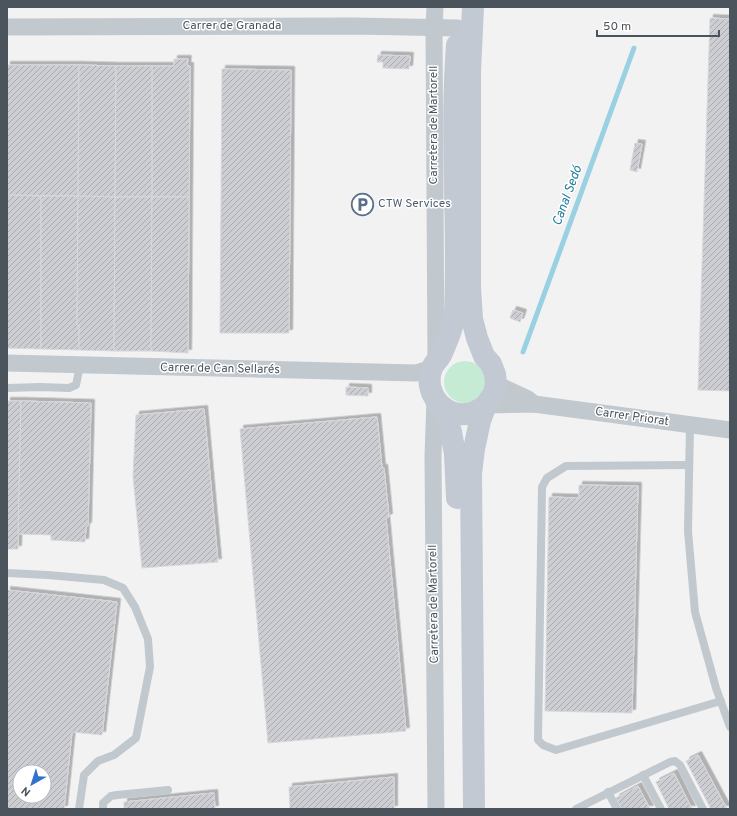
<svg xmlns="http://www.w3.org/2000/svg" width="737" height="816" viewBox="0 0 737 816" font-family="Overpass,sans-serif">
  <defs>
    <pattern id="building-hatch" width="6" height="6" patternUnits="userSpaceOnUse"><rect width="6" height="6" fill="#ccced3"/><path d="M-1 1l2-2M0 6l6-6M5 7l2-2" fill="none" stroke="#a8aaae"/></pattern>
    <filter id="shadow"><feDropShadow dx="3.5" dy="-3.5" stdDeviation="0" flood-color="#0004"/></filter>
  </defs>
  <rect width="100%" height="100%" fill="#f3f2f2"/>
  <circle fill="#c6ebd5" cx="465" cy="382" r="21"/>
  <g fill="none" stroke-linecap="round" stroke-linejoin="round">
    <polyline stroke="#99d1e2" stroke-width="5" points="523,352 634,48"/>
  </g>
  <g fill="url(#building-hatch)" stroke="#d6d8dc" fill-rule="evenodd" filter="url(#shadow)">
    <polygon points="710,18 730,19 730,391 698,390"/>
    <polygon points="378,55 410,56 409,69 383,68 383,62 377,62"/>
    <polygon points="174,59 188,59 187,66 190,66 189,197 152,197 152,66 174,66"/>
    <polygon points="7,65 79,65 78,196 7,195"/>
    <polygon points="79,65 116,66 115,197 78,196"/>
    <polygon points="116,66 152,66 152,197 115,197"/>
    <polygon points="222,69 291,70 289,333 220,333"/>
    <polygon points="635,143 642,144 637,172 630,170"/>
    <polygon points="7,195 41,196 41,349 7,348"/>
    <polygon points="41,196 78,196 77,325 79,325 79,350 41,349"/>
    <polygon points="78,196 115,197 114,351 79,350 79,325 77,325"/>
    <polygon points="115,197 152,197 151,351 114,351"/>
    <polygon points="152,197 189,197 188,353 151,351"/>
    <polygon points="513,310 523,313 520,322 510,318"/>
    <polygon points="346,387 368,388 368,396 346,395"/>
    <polygon points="7,401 21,401 18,549 7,549"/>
    <polygon points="21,401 91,403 88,526 86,526 85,542 51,540 51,535 18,534"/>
    <polygon points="204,409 218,562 142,568 133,476 136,415"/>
    <polygon points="377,417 382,468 384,468 389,517 386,518 406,731 268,743 240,429"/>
    <polygon points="579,485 638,486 632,713 545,711 549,497 579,498"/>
    <path d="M7,590L117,602L102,735L72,732L64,809H7ZM20,772H44V796H20Z"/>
    <polygon points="698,755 727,809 711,809 686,761"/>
    <polygon points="674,773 692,809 669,809 656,782"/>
    <polygon points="394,777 394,809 290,809 289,787"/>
    <polygon points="638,786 650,809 622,809 616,798"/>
    <polygon points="214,793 215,809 124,809 124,802"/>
  </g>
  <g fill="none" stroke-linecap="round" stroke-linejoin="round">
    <g stroke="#c1c8ce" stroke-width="8">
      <polyline points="7,388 40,387 69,388 76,385 80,366"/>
      <polyline points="690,425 688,531 695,612 716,688 730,727"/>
      <polyline points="689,465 566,466 547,478 542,487 538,740 543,745 556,750 721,701"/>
      <polyline points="7,573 48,575 104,580 123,588 135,607 148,639 150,667 136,738 114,755 98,761 84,775 79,809"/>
      <polyline points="643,775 661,809"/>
      <polyline points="608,792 617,809"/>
      <polyline points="103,809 103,803 111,796 117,795 168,790"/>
      <polyline points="576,809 670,762 675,761 680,765 703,809"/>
    </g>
    <g stroke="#c1c8ce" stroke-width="17">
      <polyline points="435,7 434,28 436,362"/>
      <polyline points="7,27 354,26 458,28"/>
      <polyline points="7,363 416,373 432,368"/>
      <polyline points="496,384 528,399 534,404"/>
      <polyline points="435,399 433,456 436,809"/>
      <polyline points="486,405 534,404 730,430"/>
    </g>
    <g stroke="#c2c9d2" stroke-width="22">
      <polyline points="473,7 470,72 470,287 472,319 477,338 484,356 491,364 495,374 496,384 494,393 486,405 480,421 474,449 471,474 474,809"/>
      <path d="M457,45C450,135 459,224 455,314C453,323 451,332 447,341C445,346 443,351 441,355C438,360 434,363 432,368C425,385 434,405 451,412C464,417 476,413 486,405"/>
      <polyline points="444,408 451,432 455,454 457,498"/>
    </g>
  </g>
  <defs>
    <symbol id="parking-ring" viewBox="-11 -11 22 22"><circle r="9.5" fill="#fff" stroke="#5c6f8a" stroke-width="1.5"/><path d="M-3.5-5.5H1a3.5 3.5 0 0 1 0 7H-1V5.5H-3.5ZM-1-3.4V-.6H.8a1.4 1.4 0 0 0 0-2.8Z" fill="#5c6f8a"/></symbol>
  </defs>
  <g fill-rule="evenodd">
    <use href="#parking-ring" x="350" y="192" width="25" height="25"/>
  </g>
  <g text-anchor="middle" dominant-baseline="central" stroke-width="3" stroke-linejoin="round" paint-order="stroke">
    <g font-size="12" fill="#4b545d" stroke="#fff">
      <text x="232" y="26">Carrer de Granada</text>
      <text transform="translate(434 125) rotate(-90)">Carretera de Martorell</text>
      <text transform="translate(220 369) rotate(1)">Carrer de Can Sellarés</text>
      <text transform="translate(632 417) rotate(8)">Carrer Priorat</text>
      <text transform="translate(434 604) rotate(-91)">Carretera de Martorell</text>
    </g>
    <g font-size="12" fill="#4e5e75" stroke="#fff" text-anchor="start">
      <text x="378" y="204">CTW Services</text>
    </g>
    <g font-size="13" font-style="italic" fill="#1f7f9c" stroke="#fff">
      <text transform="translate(568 196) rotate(-70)">Canal Sedó</text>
    </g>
  </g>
  <rect width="737" height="816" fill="none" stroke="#4b545d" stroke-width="16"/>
  <g transform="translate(32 784) rotate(219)"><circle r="19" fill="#ffffff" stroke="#b7bbbe"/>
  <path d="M0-3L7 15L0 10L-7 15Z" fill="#3072ce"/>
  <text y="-6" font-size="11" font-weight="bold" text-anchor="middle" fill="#4b545d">N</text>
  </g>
  <path d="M597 30v6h122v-6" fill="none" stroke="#4b545d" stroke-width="2"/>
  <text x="603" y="30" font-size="12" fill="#4b545d" stroke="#ffffff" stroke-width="3" paint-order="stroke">50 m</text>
</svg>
